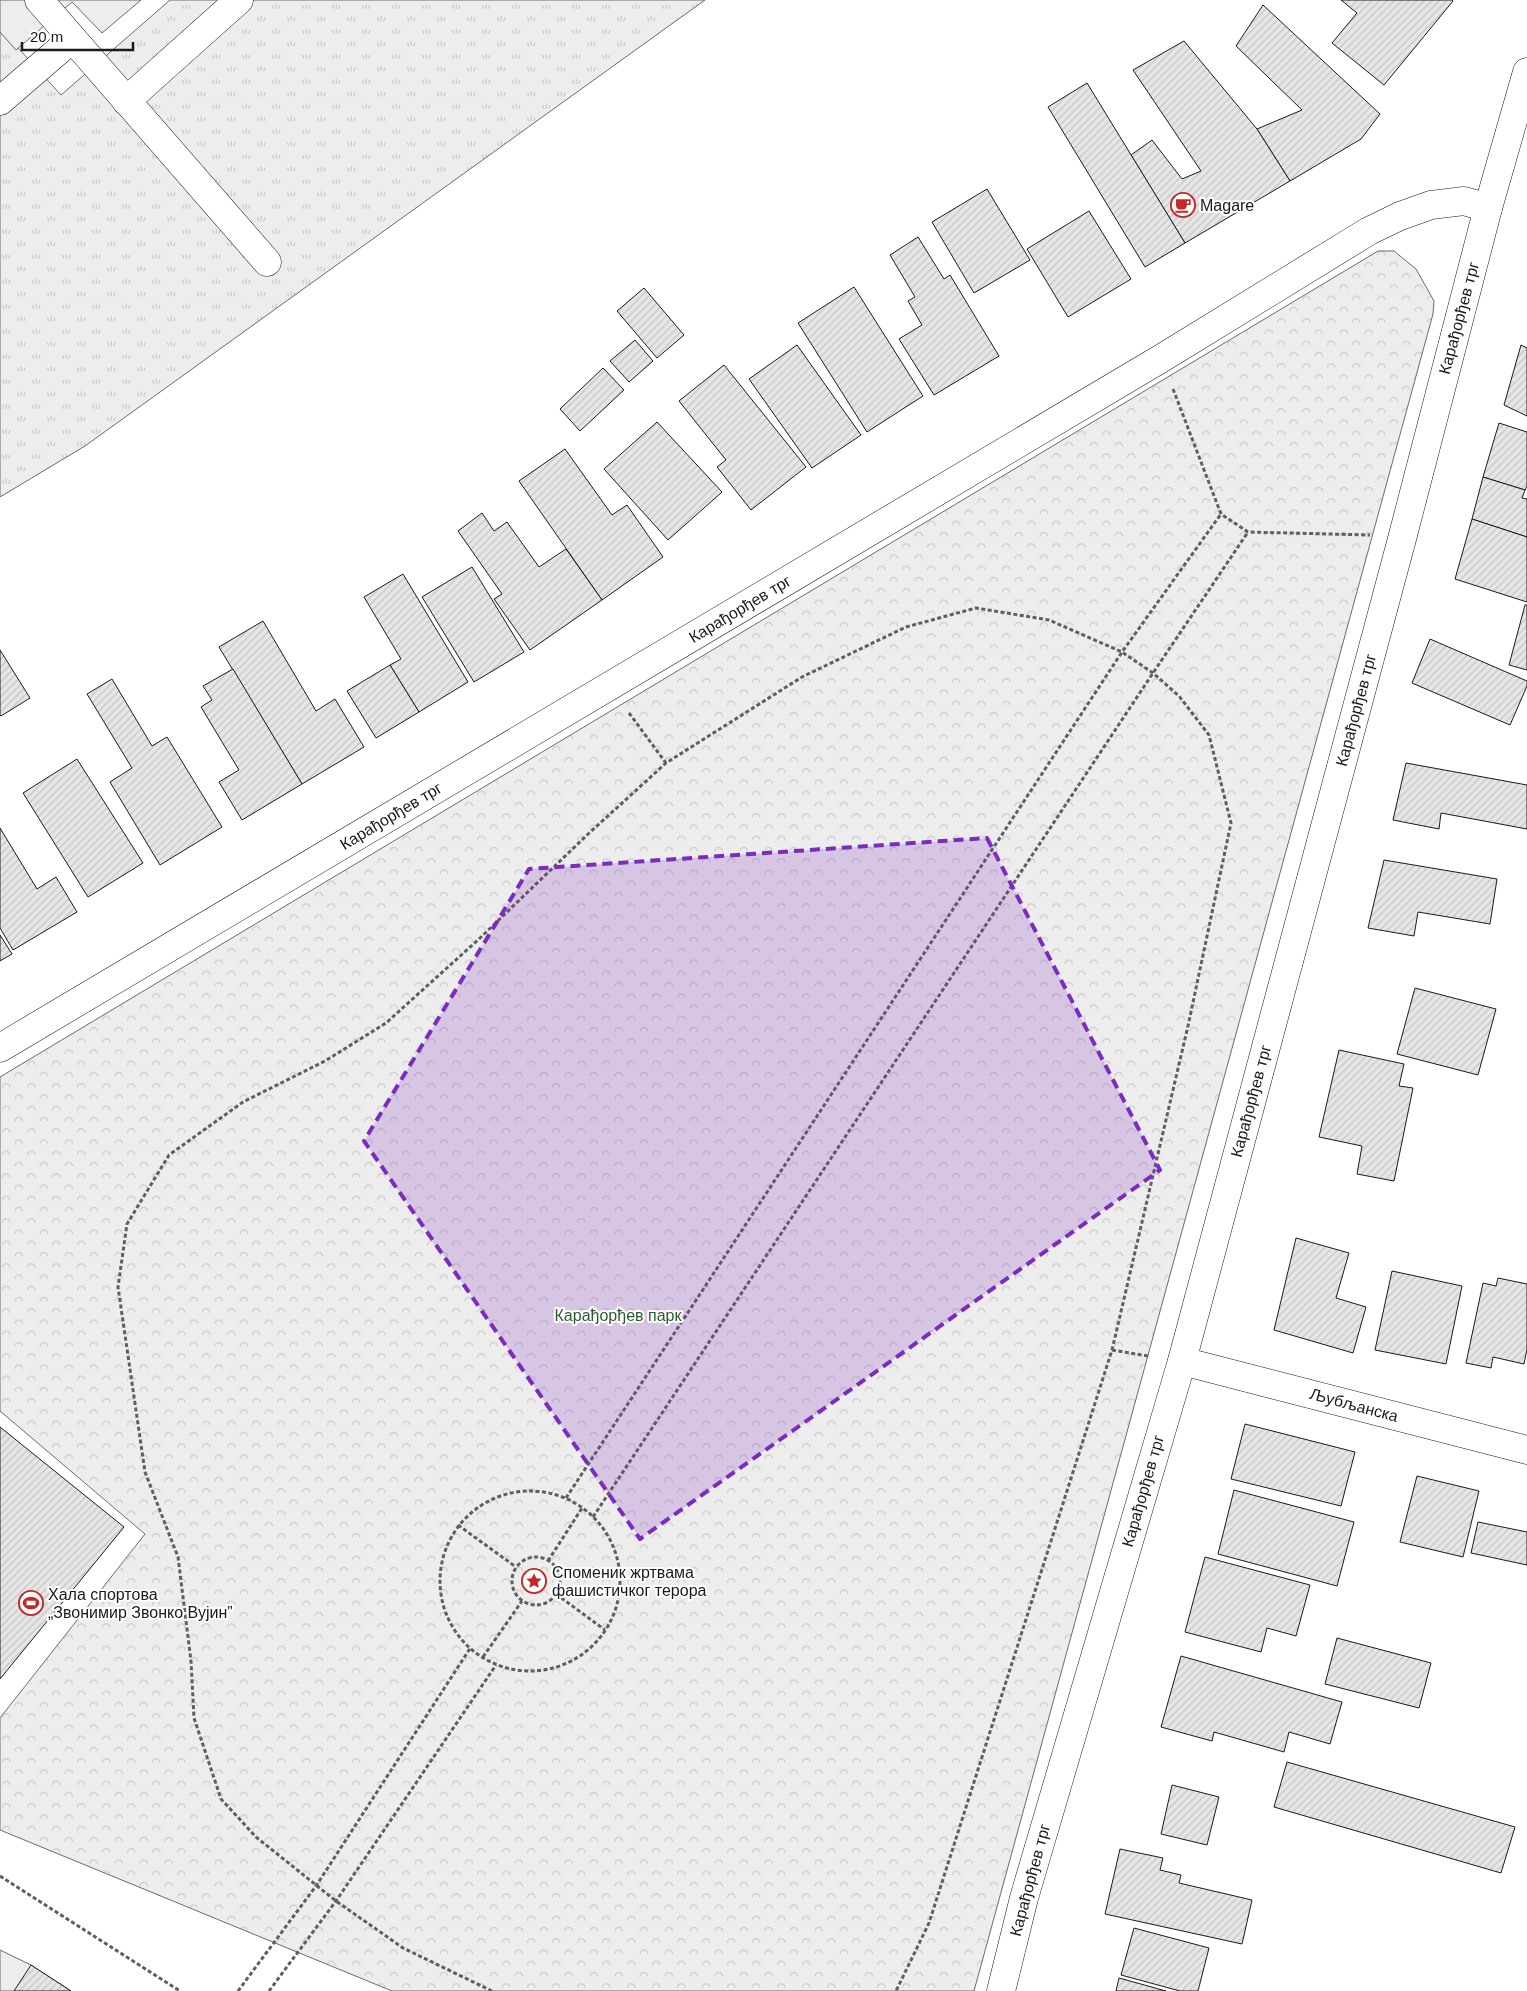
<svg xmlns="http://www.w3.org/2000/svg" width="1527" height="1991" viewBox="0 0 1527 1991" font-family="Helvetica,sans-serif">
  <defs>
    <pattern id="grass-tufts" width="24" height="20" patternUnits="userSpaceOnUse" patternTransform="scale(1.25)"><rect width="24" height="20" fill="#ededed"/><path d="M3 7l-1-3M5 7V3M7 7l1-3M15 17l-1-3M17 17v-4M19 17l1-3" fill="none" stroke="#cbcbcb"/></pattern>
    <pattern id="forest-crowns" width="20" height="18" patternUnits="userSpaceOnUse" patternTransform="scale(1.25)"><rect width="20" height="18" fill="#ededed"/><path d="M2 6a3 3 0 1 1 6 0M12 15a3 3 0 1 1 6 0" fill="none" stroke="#cbcbcb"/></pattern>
    <pattern id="building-hatch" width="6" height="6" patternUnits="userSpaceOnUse" patternTransform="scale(1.25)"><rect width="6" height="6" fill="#e6e6e6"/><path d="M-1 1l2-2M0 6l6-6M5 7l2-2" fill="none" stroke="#c5c5c5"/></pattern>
  </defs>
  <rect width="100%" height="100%" fill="#fff"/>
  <polygon fill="url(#grass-tufts)" stroke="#6a6a6a" points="170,0 705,0 85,446 0,497 0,28 61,95"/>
  <polygon fill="url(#forest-crowns)" stroke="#6a6a6a" points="1378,251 1394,251 1416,269 1434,301 1433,314 974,1991 392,1991 0,1830 0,1718 145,1534 0,1411 0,1077"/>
  <g fill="#ededed" stroke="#6a6a6a">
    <polygon points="0,0 141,0 102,33 72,2 16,50 0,32"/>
    <polygon points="0,1950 31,1965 71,1991 0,1991"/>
  </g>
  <g fill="url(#building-hatch)" stroke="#1a1a1a">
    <polygon points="1341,0 1452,0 1453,1 1384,85 1332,43 1357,13"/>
    <polygon points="1263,5 1380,114 1361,139 1290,181 1257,129 1302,110 1236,46"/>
    <polygon points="1184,41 1257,129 1290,181 1185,243 1131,155 1152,140 1182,179 1201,171 1133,70"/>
    <polygon points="1087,83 1185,243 1145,267 1048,107"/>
    <polygon points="987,189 1030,260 974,293 932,222"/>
    <polygon points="1089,211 1131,279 1068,317 1027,249"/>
    <polygon points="918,237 944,279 950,275 999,356 934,395 899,339 922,325 908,301 915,297 890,255"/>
    <polygon points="854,287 923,396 867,432 798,323"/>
    <polygon points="644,288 684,335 657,358 617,311"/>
    <polygon points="635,340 653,361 629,382 610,361"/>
    <polygon points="797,345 861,435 812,468 749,379"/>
    <polygon points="1521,345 1527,348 1527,416 1504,405"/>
    <polygon points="724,365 806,467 751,510 717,467 726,460 679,401"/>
    <polygon points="603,368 624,390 580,431 560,409"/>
    <polygon points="657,422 722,492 668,540 604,469"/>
    <polygon points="1499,423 1527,432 1527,486 1525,490 1483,477"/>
    <polygon points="565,449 612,515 627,505 663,557 602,600 519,481"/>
    <polygon points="1483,477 1525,490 1522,498 1527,499 1527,537 1472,519"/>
    <polygon points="482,513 494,531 507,522 539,567 566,549 602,600 530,650 494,599 502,594 458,531"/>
    <polygon points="1472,519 1527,537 1527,602 1455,579"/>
    <polygon points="472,567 524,652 474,682 422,597"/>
    <polygon points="403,574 468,682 419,712 390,665 401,659 364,597"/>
    <polygon points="1525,605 1527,605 1527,670 1509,665"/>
    <polygon points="263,621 316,711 335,699 364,747 302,784 219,647"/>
    <polygon points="1430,639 1527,681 1527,686 1510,725 1412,683"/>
    <polygon points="0,650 30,698 1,716 0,715"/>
    <polygon points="390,665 419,712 376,738 347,691"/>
    <polygon points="233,669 302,784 242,820 219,782 239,770 201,707 212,700 203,686"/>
    <polygon points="112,679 152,746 167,737 222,827 160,865 110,782 132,768 87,694"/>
    <polygon points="77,759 143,863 88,897 23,793"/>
    <polygon points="1406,763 1527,785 1527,829 1441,813 1439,829 1393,820"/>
    <polygon points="0,828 37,889 56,877 77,912 13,950 0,928"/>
    <polygon points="1384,860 1497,879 1490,924 1418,912 1414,936 1368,928"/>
    <polygon points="0,935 12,954 0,961"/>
    <polygon points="1415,988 1496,1009 1478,1075 1397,1054"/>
    <polygon points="1339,1050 1404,1064 1399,1086 1413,1088 1394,1181 1357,1174 1362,1146 1319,1137"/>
    <polygon points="1296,1238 1349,1253 1336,1298 1366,1307 1353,1353 1274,1330"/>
    <polygon points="1392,1271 1462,1286 1446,1364 1375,1350"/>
    <polygon points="1498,1278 1527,1284 1527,1349 1524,1364 1493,1357 1491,1368 1466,1363 1483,1283 1496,1286"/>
    <polygon points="1245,1424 1355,1452 1341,1506 1231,1479"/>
    <polygon points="0,1427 124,1527 0,1679"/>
    <polygon points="1417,1476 1479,1491 1463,1557 1400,1542"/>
    <polygon points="1234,1490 1354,1522 1337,1586 1218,1554"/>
    <polygon points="1478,1522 1527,1532 1527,1565 1471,1553"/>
    <polygon points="1205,1557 1310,1585 1296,1636 1267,1628 1261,1652 1185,1632"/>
    <polygon points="1337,1638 1431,1663 1419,1708 1325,1684"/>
    <polygon points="1181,1656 1342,1702 1330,1744 1289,1732 1284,1752 1214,1732 1212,1741 1161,1727"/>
    <polygon points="1287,1762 1515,1827 1501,1873 1274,1807"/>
    <polygon points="1172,1785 1219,1797 1207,1845 1161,1834"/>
    <polygon points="1120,1849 1163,1858 1160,1870 1181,1875 1179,1883 1252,1900 1242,1944 1105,1914"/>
    <polygon points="1134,1928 1209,1948 1198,1991 1180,1991 1121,1975"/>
    <polygon points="31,1965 71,1991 14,1991"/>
    <polygon points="1119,1978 1166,1991 1116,1991"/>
  </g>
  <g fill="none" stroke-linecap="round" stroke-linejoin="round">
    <defs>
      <g id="minor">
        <polyline points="39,0 267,262"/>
        <polyline points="0,101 72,39"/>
        <polyline points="126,101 239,0"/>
        <polyline points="0,1048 1162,358 1369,231 1400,216 1431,205 1464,201 1488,208"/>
        <polyline points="1182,1361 1527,1450"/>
        <polyline points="1001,1991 1024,1898 1182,1361 1403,535 1488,208 1527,72"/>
      </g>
    </defs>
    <use href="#minor" stroke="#1a1a1a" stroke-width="29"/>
    <g stroke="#5f5f5f" stroke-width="3" stroke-dasharray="4 2.5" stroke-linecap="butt">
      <polyline points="1173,389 1221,514 1248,532 1370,535"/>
      <polyline points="629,713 666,763"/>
      <polyline points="1112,1350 1148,1356"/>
      <circle cx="530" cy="1581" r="90"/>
      <polyline points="566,1498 1122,652 1221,514"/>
      <polyline points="593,1517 1153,673 1248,532"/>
      <polyline points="458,1525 516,1567"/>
      <circle cx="536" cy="1581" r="24"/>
      <polyline points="548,1561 582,1508"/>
      <polyline points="556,1594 605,1630"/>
      <polyline points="483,1657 522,1601"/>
      <polyline points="0,1876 180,1991"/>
      <polyline points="238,1991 316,1886 471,1647"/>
      <polyline points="269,1991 336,1901 496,1665"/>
      <polyline points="492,1991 403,1948 336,1901 256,1837 221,1799 194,1718 191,1661 178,1557 145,1472 118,1287 127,1224 169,1155 243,1102 325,1061 386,1023 479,939 587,835 666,763 802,677 906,627 976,608 1049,620 1122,652 1153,673 1179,696 1209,735 1231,823 1188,1026 1112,1350 929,1923 896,1991"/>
    </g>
    <use href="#minor" stroke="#fff" stroke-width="28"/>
  </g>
  <path fill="#7b2cbf" fill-opacity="0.2" stroke="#7b2cbf" stroke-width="4" stroke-dasharray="10 6" stroke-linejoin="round" d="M987,838L1160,1170L640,1539L364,1141L529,869Z"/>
  <defs>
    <symbol id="cafe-ring" viewBox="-11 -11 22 22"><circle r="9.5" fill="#fff" stroke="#c62828" stroke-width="1.5"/><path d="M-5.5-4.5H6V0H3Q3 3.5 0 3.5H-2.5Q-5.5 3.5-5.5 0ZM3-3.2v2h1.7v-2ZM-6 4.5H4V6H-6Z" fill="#c62828"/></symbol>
    <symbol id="sight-ring" viewBox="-11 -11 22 22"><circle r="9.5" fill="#fff" stroke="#c62828" stroke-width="1.5"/><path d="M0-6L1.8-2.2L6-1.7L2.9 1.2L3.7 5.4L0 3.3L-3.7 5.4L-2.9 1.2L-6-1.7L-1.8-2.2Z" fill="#c62828"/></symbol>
    <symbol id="stadium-ring" viewBox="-11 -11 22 22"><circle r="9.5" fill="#fff" stroke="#c62828" stroke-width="1.5"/><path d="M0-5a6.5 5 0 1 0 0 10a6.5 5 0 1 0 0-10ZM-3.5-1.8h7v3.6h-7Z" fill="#c62828"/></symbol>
  </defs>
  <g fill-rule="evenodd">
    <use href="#cafe-ring" x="1169" y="191" width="28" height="28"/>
    <use href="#sight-ring" x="520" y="1567" width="28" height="28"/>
    <use href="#stadium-ring" x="17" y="1589" width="28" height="28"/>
  </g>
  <g text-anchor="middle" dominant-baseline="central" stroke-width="4" stroke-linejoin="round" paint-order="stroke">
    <g font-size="16" fill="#1a1a1a" stroke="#fff" text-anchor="start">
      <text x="1200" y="205">Magare</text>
      <text x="552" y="1572">Споменик жртвама<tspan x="552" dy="18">фашистичког терора</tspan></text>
      <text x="48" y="1594">Хала спортова<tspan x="48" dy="18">„Звонимир Звонко Вујин”</tspan></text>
    </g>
    <g font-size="16" fill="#1a1a1a" stroke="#fff">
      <text transform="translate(1459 318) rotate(-75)">Карађорђев трг</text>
      <text transform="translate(740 609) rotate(-31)">Карађорђев трг</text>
      <text transform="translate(1356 710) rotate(-75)">Карађорђев трг</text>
      <text transform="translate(391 816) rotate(-31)">Карађорђев трг</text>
      <text transform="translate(1251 1101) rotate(-75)">Карађорђев трг</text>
      <text transform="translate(1354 1405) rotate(15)">Љубљанска</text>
      <text transform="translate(1143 1491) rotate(-74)">Карађорђев трг</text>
      <text transform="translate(1030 1880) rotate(-75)">Карађорђев трг</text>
    </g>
    <g font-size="16" fill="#2b5a34" stroke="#fff">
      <text x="618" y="1315">Карађорђев парк</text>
    </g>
  </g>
  <path d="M22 42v8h111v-8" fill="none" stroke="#1a1a1a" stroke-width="2.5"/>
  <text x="30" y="42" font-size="15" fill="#1a1a1a" stroke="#ffffff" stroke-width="4" paint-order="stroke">20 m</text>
</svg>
